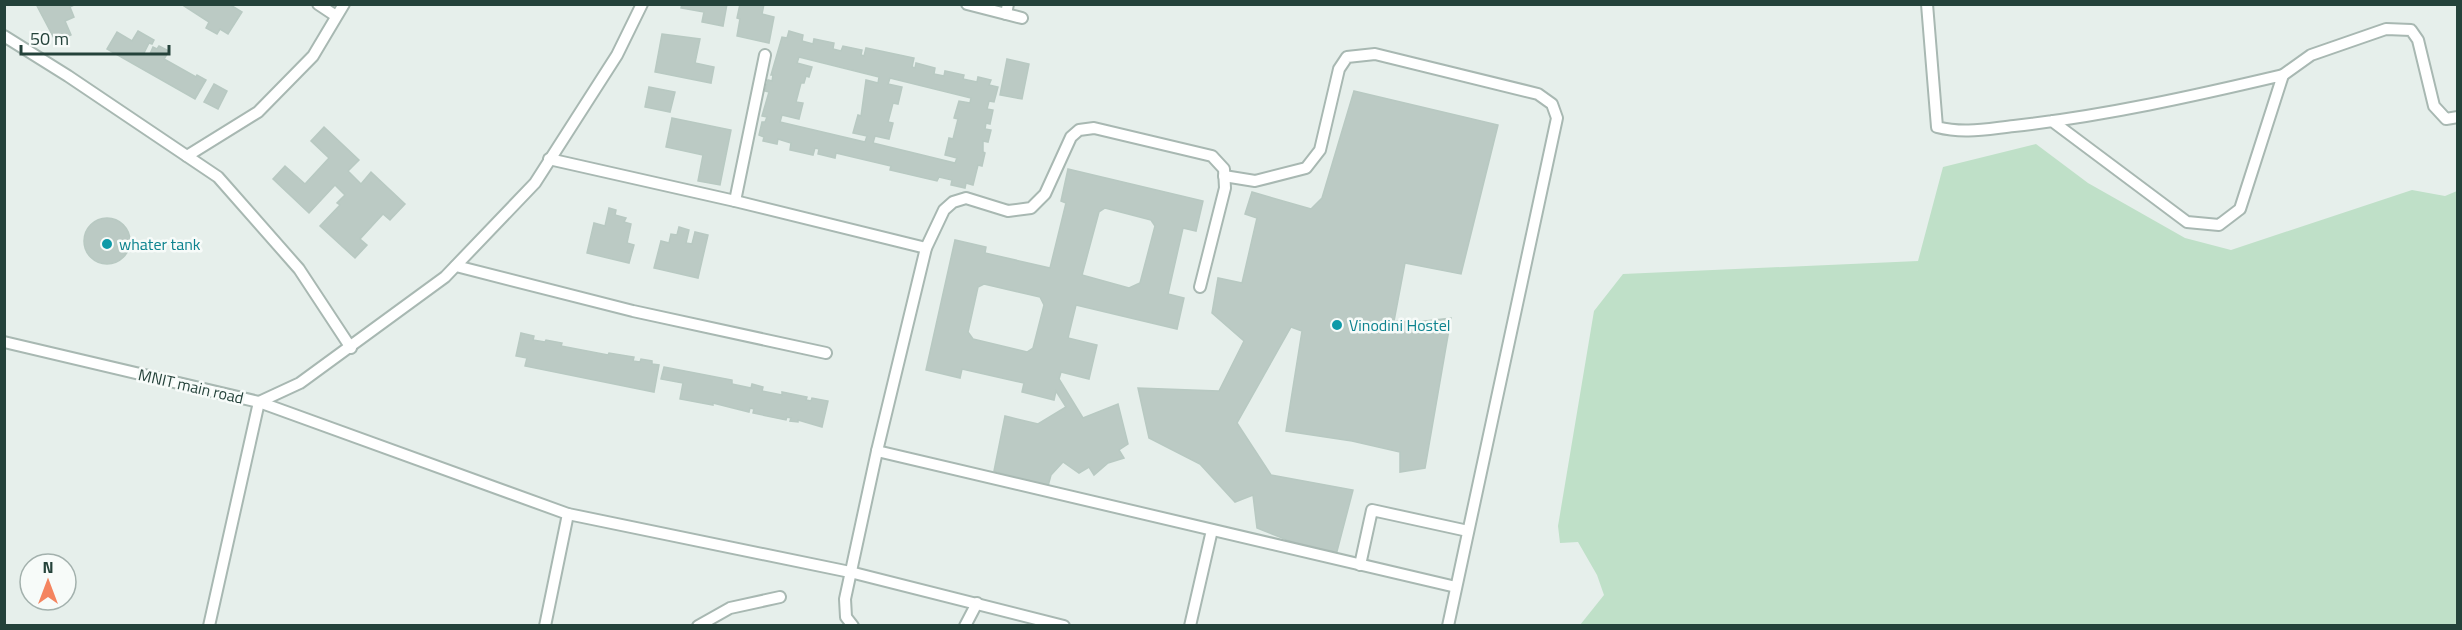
<svg xmlns="http://www.w3.org/2000/svg" width="2462" height="630" viewBox="0 0 2462 630" font-family="'Titillium Web',sans-serif">
  <rect width="100%" height="100%" fill="#e6efeb"/>
  <polygon fill="#bfe0c8" points="2036,144 2088,183 2185,238 2231,250 2412,190 2445,196 2457,191 2457,625 1580,625 1604,595 1597,575 1578,542 1560,543 1558,526 1594,311 1623,274 1918,261 1943,167"/>
  <g fill="#bbcac4" stroke="#b8c9c2" stroke-width="1.5" fill-rule="evenodd">
    <polygon points="36,4 76,4 70,7 74,17 65,21 71,35 56,42"/>
    <polygon points="181,4 229,4 242,12 228,34 220,29 217,34 206,28 209,22"/>
    <polygon points="682,4 727,4 723,26 702,22 704,12 681,8"/>
    <polygon points="740,4 764,4 762,14 774,17 769,43 737,36 740,19 737,18"/>
    <polygon points="138,31 154,40 152,44 149,43 144,53 149,56 153,47 157,49 159,46 169,51 164,59 196,77 197,75 206,80 195,99 107,49 117,32 132,41"/>
    <path d="M789,31L803,35L802,41L813,44L814,39L834,43L833,49L841,51L843,46L862,50L861,55L864,56L866,48L914,58L912,67L915,68L916,63L935,68L934,74L944,76L945,71L964,75L963,79L977,82L978,77L991,80L989,85L998,87L994,102L989,101L987,109L993,110L990,124L986,123L985,129L991,130L988,142L983,141V152L985,153L982,166L978,165L973,185L966,183L965,188L951,185L952,180L939,177L937,181L890,170L891,166L836,153L835,158L818,154L819,149L815,148L813,155L790,150L791,143L778,139L777,144L763,141L764,137L759,135L762,122H765L767,117L762,116L769,92L765,91L768,80L772,81L773,75H771L782,37L787,38ZM799,57L879,77L878,83L866,80L861,116L858,115L853,133L867,136L865,142L780,122L782,115L799,119L803,103L796,102L801,83H804L806,76L809,77L812,67L797,63ZM890,78L971,98L970,103L959,101L954,118L958,119L953,139L949,138L945,155L957,158L955,163L873,143L875,136L889,139L893,123L888,122L893,103L898,104L902,87L888,84Z"/>
    <polygon points="662,34 700,39 695,63 714,67 711,83 655,72"/>
    <polygon points="1007,59 1029,64 1022,99 1000,95"/>
    <polygon points="214,84 227,91 218,109 204,102"/>
    <polygon points="649,87 675,92 670,112 645,107"/>
    <polygon points="1354,91 1498,125 1461,274 1405,263 1394,321 1416,322 1451,318 1425,468 1400,472 1400,452 1352,441 1286,431 1302,331 1291,327 1237,423 1271,475 1353,490 1335,559 1257,528 1253,495 1235,502 1200,464 1149,438 1138,388 1219,391 1244,341 1212,313 1218,278 1242,283 1257,218 1245,214 1252,192 1311,209 1322,198"/>
    <polygon points="672,118 731,130 720,185 698,181 703,155 666,147"/>
    <polygon points="324,127 359,160 348,171 361,184 371,172 405,204 390,220 383,214 360,239 367,245 355,258 320,226 340,205 337,203 345,195 335,185 309,213 273,179 285,166 305,184 329,158 311,141"/>
    <path d="M1068,169L1203,201L1196,231L1183,228L1168,294L1184,298L1177,329L1076,305L1068,338L1097,345L1089,379L1061,372L1059,379L1083,418L1118,404L1128,444L1119,450L1124,458L1108,463L1094,475L1089,467L1079,473L1063,462L1051,475L1048,486L994,471L1005,416L1038,424L1066,407L1056,391L1054,400L1022,392L1024,383L962,369L960,378L926,370L955,240L986,247L985,253L1050,268L1066,203L1061,201ZM1105,208L1151,220L1155,226L1140,283L1129,288L1082,275L1099,212ZM984,284L1040,297L1044,305L1033,348L1027,352L973,339L968,332L978,287Z"/>
    <polygon points="609,208 616,210 615,215 626,218 624,222 631,224 627,243 634,245 629,263 587,253 594,223 605,226"/>
    <circle cx="107" cy="241" r="23"/>
    <polygon points="679,227 689,230 686,243 692,244 695,232 708,235 698,278 654,268 661,241 669,243 671,234 677,235"/>
    <polygon points="521,333 534,336 533,340 545,342 546,340 562,343 561,346 608,355 609,353 634,357 633,361 640,362 641,359 652,361 652,364 659,365 654,392 525,366 527,358 516,356"/>
    <polygon points="664,367 732,380 732,384 751,388 752,384 763,387 762,391 782,395 782,392 807,397 806,400 811,401 812,398 828,401 822,427 798,420 798,422 790,421 791,418 787,417 786,420 753,413 754,409 750,408 749,412 713,403 713,405 680,399 683,383 661,379"/>
  </g>
  <g fill="none" stroke-linecap="round" stroke-linejoin="round">
    <defs>
      <g id="service">
        <polyline points="318,4 336,16"/>
        <polyline points="967,4 1006,14 1008,4"/>
        <path d="M1927,4L1937,127C1964,134 1986,129 2014,126C2104,116 2194,96 2283,75L2240,209L2219,225L2187,222L2052,121"/>
        <polyline points="1006,14 1022,18"/>
        <polyline points="4,36 68,76 218,177 299,269 351,348"/>
        <polyline points="2283,75 2311,55 2386,29 2411,30 2418,40 2434,106 2446,119 2458,117"/>
        <polyline points="187,156 258,112 313,56 344,4"/>
        <polyline points="549,159 735,201 926,248"/>
        <polyline points="1224,176 1255,181 1306,168 1320,150 1339,69 1347,57 1375,54 1538,94 1552,104 1557,118 1448,626"/>
        <polyline points="735,201 765,55"/>
        <polyline points="456,266 633,311 826,353"/>
        <polyline points="4,342 259,402 568,514 850,572 1064,626"/>
        <polyline points="259,402 300,383 445,277 535,183 617,55 642,4"/>
        <polyline points="877,451 1456,587"/>
        <polyline points="1360,565 1372,510 1468,531"/>
        <polyline points="209,626 259,402"/>
        <polyline points="545,626 568,514"/>
        <polyline points="698,626 730,608 780,597"/>
        <polyline points="853,626 846,617 845,599 877,451 926,248 944,210 953,202 966,198 1008,211 1031,208 1045,194 1071,137 1079,130 1094,128 1212,156 1224,169 1225,188 1200,287"/>
        <polyline points="965,626 977,603"/>
        <polyline points="1190,626 1212,530"/>
      </g>
    </defs>
    <use href="#service" stroke="#a8b8b2" stroke-width="14"/>
    <use href="#service" stroke="#fff" stroke-width="10"/>
  </g>
  <g fill="#0f9aa8" stroke="#f7fbf9" stroke-width="2">
    <circle cx="107" cy="244" r="6"/>
    <circle cx="1337" cy="325" r="6"/>
  </g>
  <g text-anchor="middle" dominant-baseline="central" stroke-width="5" stroke-linejoin="round" paint-order="stroke">
    <g font-size="16" fill="#0d838f" stroke="#f7fbf9" text-anchor="start">
      <text x="119" y="244">whater tank</text>
      <text x="1349" y="325">Vinodini Hostel</text>
    </g>
    <g font-size="16" fill="#24423a" stroke="#f7fbf9">
      <text transform="translate(191 386) rotate(13)">MNIT main road</text>
    </g>
  </g>
  <rect width="2462" height="630" fill="none" stroke="#24423a" stroke-width="12"/>
  <g transform="translate(48 582)"><circle r="28" fill="#f7fbf9" stroke="#a3b1ad" stroke-width="1.5"/>
  <path d="M0-4.5L10 22L0 15L-10 22Z" fill="#f4845f"/>
  <text y="-9" font-size="16" font-weight="bold" text-anchor="middle" fill="#24423a">N</text>
  </g>
  <path d="M21 45v9h148v-9" fill="none" stroke="#24423a" stroke-width="3"/>
  <text x="30" y="45" font-size="18" fill="#24423a" stroke="#f7fbf9" stroke-width="4.5" paint-order="stroke">50 m</text>
</svg>
